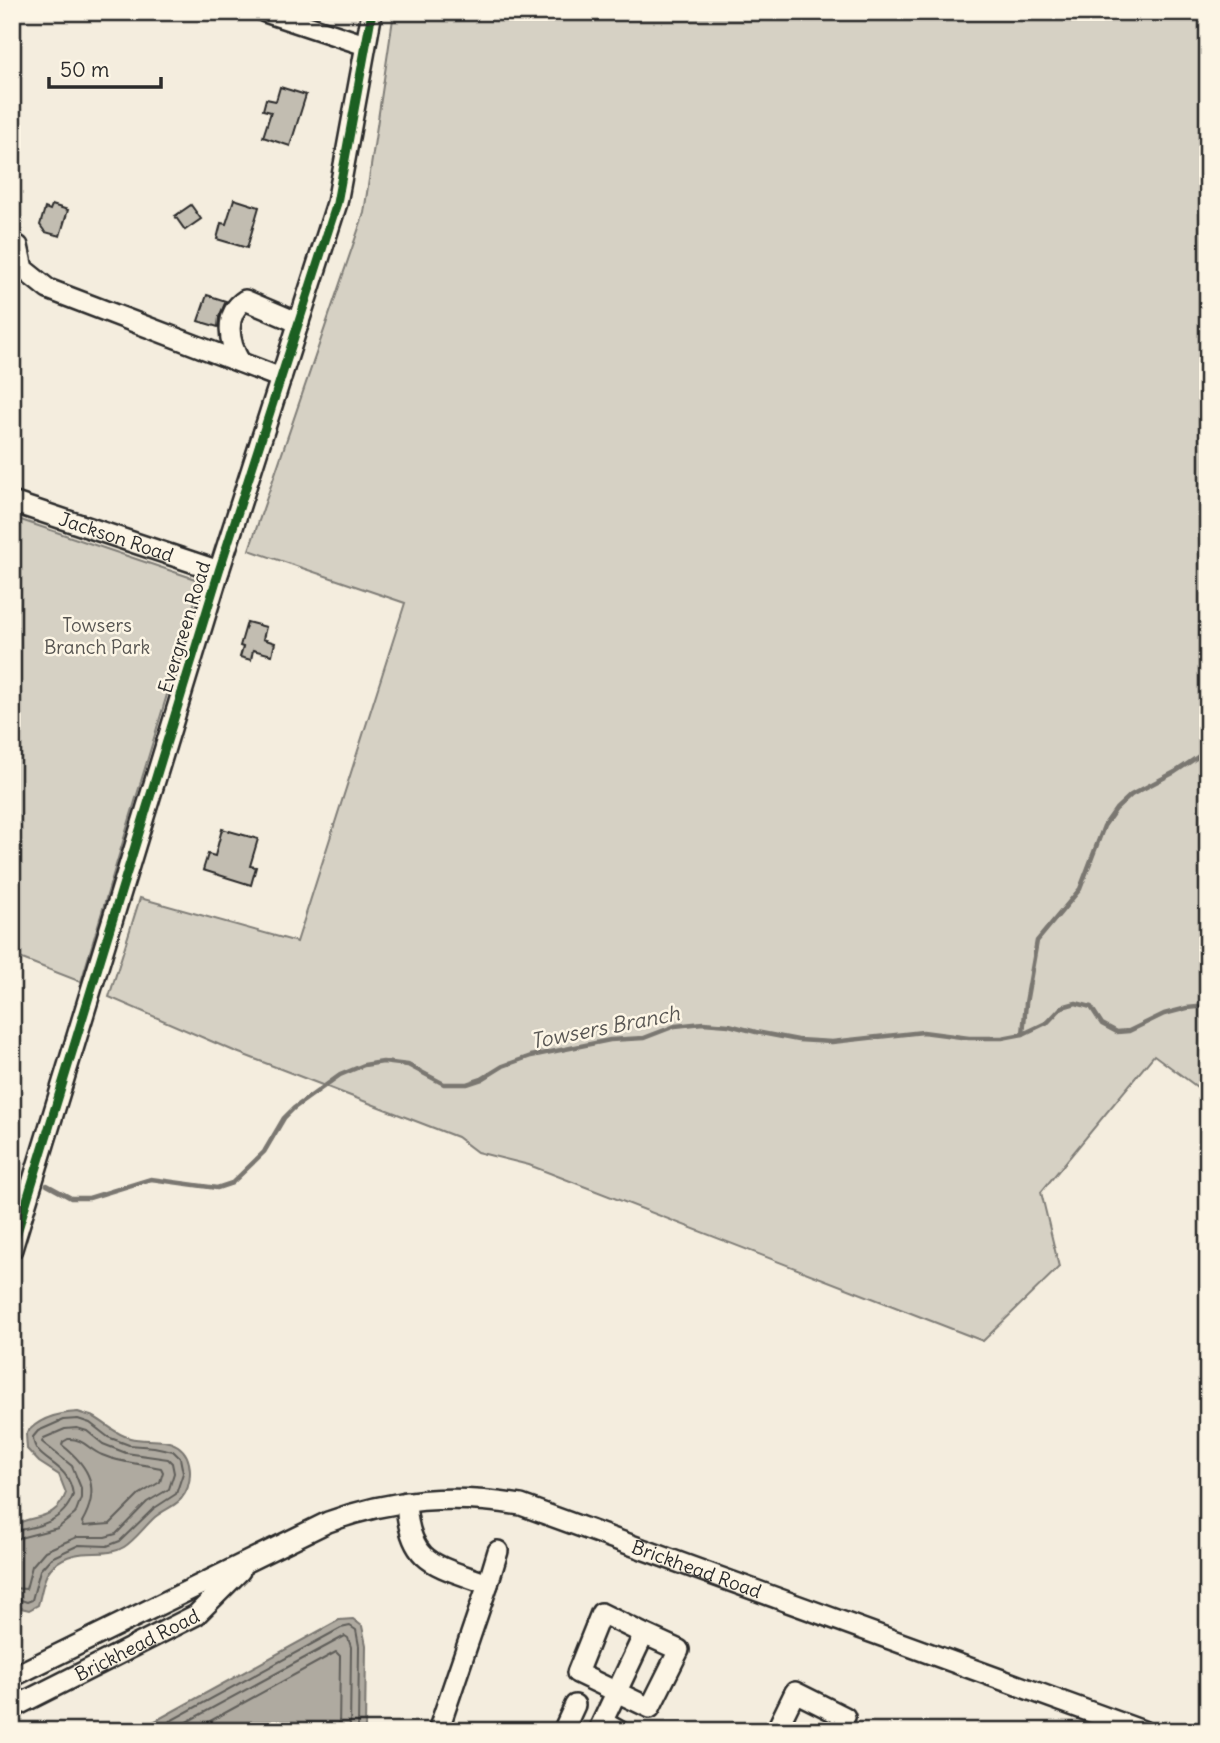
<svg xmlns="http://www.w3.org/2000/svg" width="1220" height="1743" viewBox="0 0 1220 1743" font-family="Delius,sans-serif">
  <rect width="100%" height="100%" fill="#f4edde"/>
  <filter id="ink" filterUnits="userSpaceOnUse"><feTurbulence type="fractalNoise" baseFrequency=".0143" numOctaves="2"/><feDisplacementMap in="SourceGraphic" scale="14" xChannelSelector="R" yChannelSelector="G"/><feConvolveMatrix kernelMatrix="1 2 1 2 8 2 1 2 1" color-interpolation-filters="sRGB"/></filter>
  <g filter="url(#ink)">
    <g fill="#d6d1c4" stroke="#807e78" stroke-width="2">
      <polygon points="394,12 1208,12 1208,1095 1154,1055 1041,1192 1059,1267 983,1341 529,1165 477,1152 457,1137 234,1051 109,997 140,898 297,942 405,603 249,550 364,213"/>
      <polygon points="12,517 201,581 81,982 12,955"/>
    </g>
    <g fill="#afaaa0" stroke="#7a7771" stroke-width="2">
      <path d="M78,1412C83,1414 89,1415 94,1417C107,1424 115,1434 130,1438C145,1442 164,1437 178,1446C194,1457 193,1485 181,1499C174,1507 163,1510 155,1517C145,1526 135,1540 124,1547C104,1560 77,1544 53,1566C43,1575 42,1592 38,1605L29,1610L17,1607L12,1600V1526C35,1513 55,1522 66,1493L59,1475L39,1462L27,1449L26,1434C38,1418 59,1413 78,1412Z"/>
      <polygon points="353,1619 362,1626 366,1645 365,1731 137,1731 339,1620"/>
    </g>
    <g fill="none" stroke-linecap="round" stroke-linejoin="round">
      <g stroke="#605e5a" stroke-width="2">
        <path d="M68,1439C83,1438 89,1450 102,1455C123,1464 140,1463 161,1468L163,1472L160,1482L140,1494L110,1524L84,1526L82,1522C101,1489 90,1467 62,1445L63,1442Z"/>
        <path d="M12,1531C38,1528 64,1521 73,1495C69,1460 34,1463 33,1437L38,1431L63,1420L78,1419L90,1423L108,1437L129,1445L154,1447L173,1451L180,1458L183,1473L176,1494L153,1509L120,1541L107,1546L79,1545L51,1558L40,1570L32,1600L27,1602L12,1597"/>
        <polyline points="12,1540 58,1528 75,1514 81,1498 81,1488 72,1466 42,1442 44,1438 65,1429 77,1428 87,1431 103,1444 126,1453 168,1459 172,1463 174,1473 169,1489 147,1502 116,1534 105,1537 77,1537 45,1551 32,1566 26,1589 12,1588"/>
        <polyline points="152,1731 341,1628 350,1626 356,1630 359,1646 358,1731"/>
        <polyline points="170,1731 345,1636 348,1638 351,1647 350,1731"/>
        <polyline points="192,1731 336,1652 340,1656 339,1731"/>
      </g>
      <g stroke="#7a7771" stroke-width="4.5">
        <polyline points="1023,1034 1026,1003 1037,941 1080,889 1104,826 1116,809 1131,795 1175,772 1208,750"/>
        <polyline points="12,1175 16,1177"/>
        <polyline points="47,1185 71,1198 89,1198 151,1179 217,1188 232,1183 264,1152 284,1118 294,1108 340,1075 364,1065 383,1062 408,1065 444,1084 467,1084 482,1079 503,1066 531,1056 610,1040 644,1038 675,1026 703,1023 729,1025 756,1032 798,1040 832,1042 923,1032 969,1038 1002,1038 1023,1034 1048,1022 1062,1007 1076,1003 1091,1007 1102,1024 1117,1032 1129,1031 1164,1014 1187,1008 1208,1006"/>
      </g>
    </g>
    <g fill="#c2bdb1" stroke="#2b2b2b" stroke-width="2">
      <polygon points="280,87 306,95 290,146 263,137 271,112 263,110 266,99 276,101"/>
      <polygon points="234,199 259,207 247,248 217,239 221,223 226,224"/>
      <polygon points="52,205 68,210 60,236 45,232 40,225 45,208 50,210"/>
      <polygon points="191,205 201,219 185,230 175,216"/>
      <polygon points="207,295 226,301 219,317 218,327 198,321"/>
      <polygon points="247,622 266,627 263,639 275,643 272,655 253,650 251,660 240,657 243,647 240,646"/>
      <polygon points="222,829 258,839 250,866 256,867 251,885 203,870 208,854 215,856"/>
    </g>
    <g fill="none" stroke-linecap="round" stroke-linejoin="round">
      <defs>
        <g id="minor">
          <polyline points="265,12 365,45"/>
          <polyline points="18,246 23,269 48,289 281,378"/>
          <path d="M240,362C229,343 223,314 245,300L299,323"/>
          <path id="s1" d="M12,502L219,571"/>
          <polyline points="12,1249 219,571 337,203 372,12"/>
          <path d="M406,1502C409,1565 436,1565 488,1584L438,1731"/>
          <polyline points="488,1584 498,1551"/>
          <path id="s2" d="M12,1677L328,1522C393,1498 452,1494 521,1505L1143,1731"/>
          <path id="s3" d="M12,1708L196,1615L240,1571"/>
          <polyline points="603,1722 619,1731"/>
          <polyline points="563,1731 575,1705"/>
          <polyline points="598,1731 644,1634 679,1650 650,1708 577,1673 601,1613 644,1634"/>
          <polyline points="776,1731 795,1692 845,1717 838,1731"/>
        </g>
      </defs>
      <use href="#minor" stroke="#2b2b2b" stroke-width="24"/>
      <use href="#minor" stroke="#fcf5e5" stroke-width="19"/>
      <defs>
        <polyline id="cycleway" points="12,1249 219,571 337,203 372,12"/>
      </defs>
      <use href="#cycleway" stroke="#fcf5e5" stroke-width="13"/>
      <use href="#cycleway" stroke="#1b5e20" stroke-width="9"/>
    </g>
  </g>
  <g text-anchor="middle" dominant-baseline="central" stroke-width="5" stroke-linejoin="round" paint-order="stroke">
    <g font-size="19" fill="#2b2b2b" stroke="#fcf5e5">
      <text stroke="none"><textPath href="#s1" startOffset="110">Jackson Road</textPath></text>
      <text transform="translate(184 627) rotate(-73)">Evergreen Road</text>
      <text stroke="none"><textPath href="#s2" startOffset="735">Brickhead Road</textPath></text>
      <text stroke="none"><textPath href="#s3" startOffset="140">Brickhead Road</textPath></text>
    </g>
    <g font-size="19" fill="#565451" stroke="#fcf5e5">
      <text x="97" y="625">Towsers<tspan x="97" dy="22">Branch Park</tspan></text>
    </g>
    <g font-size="21" font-style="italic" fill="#595754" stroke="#fcf5e5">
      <text transform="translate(605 1027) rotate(-11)">Towsers Branch</text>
    </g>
  </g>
  <rect width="1220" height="1743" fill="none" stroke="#fcf5e5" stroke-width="42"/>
  <rect x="21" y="21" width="1178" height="1701" fill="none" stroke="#2b2b2b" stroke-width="2.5" filter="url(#ink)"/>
  <path d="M49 77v10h112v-10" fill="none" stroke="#2b2b2b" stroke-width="3.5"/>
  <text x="60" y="77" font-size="21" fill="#2b2b2b" stroke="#fcf5e5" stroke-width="5" paint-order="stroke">50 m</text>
</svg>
